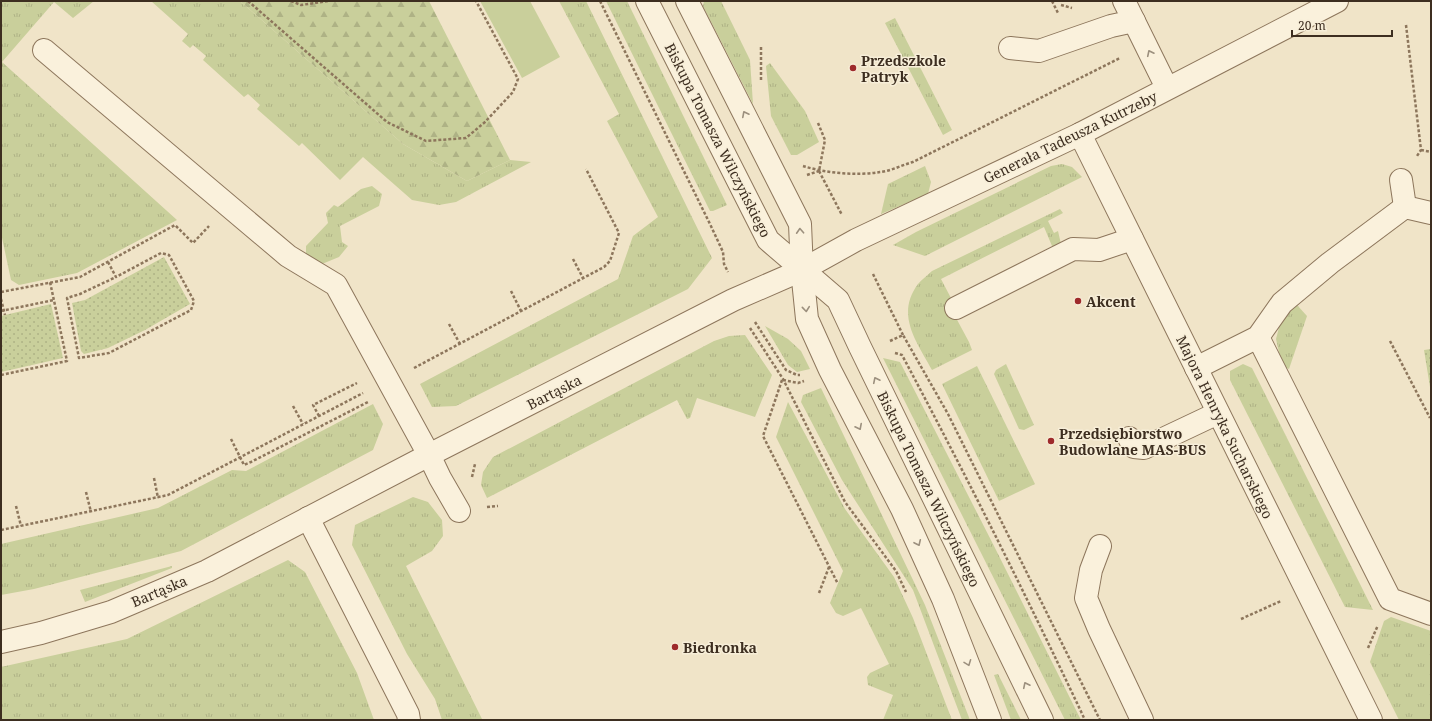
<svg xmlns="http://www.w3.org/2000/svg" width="1432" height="721" viewBox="0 0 1432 721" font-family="'Noto Serif',serif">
  <defs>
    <pattern id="grass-tufts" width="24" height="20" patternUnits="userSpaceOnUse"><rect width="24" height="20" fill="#c9cf9b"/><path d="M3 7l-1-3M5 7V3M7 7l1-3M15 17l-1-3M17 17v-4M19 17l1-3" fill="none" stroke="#aeb285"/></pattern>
    <pattern id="forest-firs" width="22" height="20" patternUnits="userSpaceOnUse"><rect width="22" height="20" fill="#c9cf9b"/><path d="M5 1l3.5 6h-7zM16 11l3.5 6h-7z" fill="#aeb285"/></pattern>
    <pattern id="park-dots" width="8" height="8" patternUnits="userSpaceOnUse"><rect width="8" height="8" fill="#c9cf9b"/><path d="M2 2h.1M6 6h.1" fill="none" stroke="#aeb285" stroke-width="1.8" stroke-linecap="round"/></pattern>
  </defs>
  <rect width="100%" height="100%" fill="#f0e4c8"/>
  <g fill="url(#grass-tufts)">
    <polygon points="1,1 94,1 73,18 54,2 2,62 177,220 77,273 19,285 11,280 1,233"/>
    <polygon points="151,1 240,1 403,144 467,181 510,160 531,162 456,202 439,205 412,200 363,157 340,180 302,143 299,146 257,109 260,105 248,94 244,97 203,60 206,56 193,45 190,48 182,41 188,34"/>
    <polygon points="559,1 586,1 712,258 688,289 456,406 432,407 420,384 618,279 633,236 658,217 607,121 619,114"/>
    <polygon points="606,1 627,1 727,205 713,211 710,211"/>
    <polygon points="704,1 721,1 750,60 753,104 703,6"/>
    <polygon points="895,18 952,130 943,135 885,23"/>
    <polygon points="770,63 805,111 819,142 797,155 791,155 771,116 766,66"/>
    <polygon points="1062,164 1072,167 1082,177 925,256 893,245 916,232 1051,166"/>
    <polygon points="925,166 931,182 928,194 881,214 888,184"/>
    <polygon points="372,186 382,194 379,206 340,226 342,242 348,246 339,257 322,264 306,255 306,246 328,223 326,213 334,205 338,207 361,189"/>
    <path d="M1060,209L1063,213L1048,221L1054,233L1058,231L1061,244L1055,248L1052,246L1044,227L941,279L952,300L955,316L969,342L972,350L932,370C917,342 895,315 918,284C922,279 928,275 932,271Z"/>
    <polygon points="1289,305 1297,305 1307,316 1289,369 1282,366 1276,339 1282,316"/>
    <polygon points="765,326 788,339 801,351 810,369 797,372 788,365"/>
    <polygon points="745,335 772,375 755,417 697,398 690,418 687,419 677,400 487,498 481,485 483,472 493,457 714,341 729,336"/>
    <polygon points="883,358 900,362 994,546 1081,720 1065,720"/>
    <polygon points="1006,364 1034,425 1024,430 1019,429 994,374 996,370"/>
    <polygon points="1243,364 1252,368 1373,610 1345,607 1230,380 1230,371"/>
    <polygon points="977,366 1035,484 999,501 942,384"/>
    <polygon points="821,388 925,605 970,720 962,720 913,590 842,480 801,402 803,395"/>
    <polygon points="788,402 845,509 894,577 913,618 952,720 883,720 893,695 868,685 867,677 870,673 889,664 861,608 843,616 836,613 830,603 843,571 776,437"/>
    <polygon points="373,404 383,424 373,450 181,551 34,589 1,595 1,544 158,508 232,470 246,471"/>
    <polygon points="413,497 428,502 442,520 443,536 432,551 406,566 482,719 485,720 442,720 435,699 407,654 352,545 355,525"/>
    <polygon points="288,560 305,572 357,673 374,720 1,720 1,667 127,639"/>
    <polygon points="172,566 172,568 85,602 80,590"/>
    <polygon points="1391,617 1431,631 1431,720 1399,720 1370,662 1384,621"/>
    <polygon points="998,674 1021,720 1011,720 994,675"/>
  </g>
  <polygon fill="url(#forest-firs)" points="240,1 429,1 510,160 467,181 403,144"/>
  <g fill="url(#park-dots)">
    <polygon points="164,257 190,304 145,330 108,348 84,354 81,351 72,303 85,300"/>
    <polygon points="51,304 63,358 1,372 1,316"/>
    <polygon points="1431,349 1431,386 1430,387 1424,350"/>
  </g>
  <polygon fill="#c9cf9b" points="480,1 530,1 560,57 522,78"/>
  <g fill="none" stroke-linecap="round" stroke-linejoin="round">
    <defs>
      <g id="minor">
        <polyline points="647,1 768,240 838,300 860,347 1042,720"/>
        <polyline points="687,1 800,224 802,270 807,319 830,370 902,509 943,599 990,720"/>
        <polyline points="1124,1 1167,88"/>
        <polyline points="1010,48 1039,51 1111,26 1134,21"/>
        <polyline points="44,50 288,256 336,285 429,455 440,478 459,511"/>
        <polyline points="1080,134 1371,720"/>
        <polyline points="1401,180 1405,207"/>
        <polyline points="956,308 1073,249 1099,250 1132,239"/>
        <polyline points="1258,337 1390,599 1431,614"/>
        <polyline points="1196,368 1258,337 1282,303 1330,263 1405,207 1431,213"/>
        <polyline points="1129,438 1134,447 1144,448 1218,413"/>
        <polyline points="308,518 408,714 409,720"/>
        <polyline points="1100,546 1091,570 1086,598 1099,629 1142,720"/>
        <polyline points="1,642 41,633 111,612 207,571 429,455 733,300 802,270 856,240 1080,134 1337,1"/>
      </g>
    </defs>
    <use href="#minor" stroke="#8d765c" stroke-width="24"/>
    <g stroke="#8d765c" stroke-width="2.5" stroke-dasharray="3 2" stroke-linecap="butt">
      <polyline points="248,1 387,122 426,141 466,138 485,122 513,92 518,79 476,1"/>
      <polyline points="291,1 301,5 328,1"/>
      <polyline points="600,1 710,224 723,252 724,264 728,272"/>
      <polyline points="1052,1 1058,13"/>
      <polyline points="1061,5 1072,8"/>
      <polyline points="1406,25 1421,150 1417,156"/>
      <polyline points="761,47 761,82"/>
      <polyline points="818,123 825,140 819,171 842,215"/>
      <polyline points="1421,150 1431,152"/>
      <path d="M803,166C826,173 856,176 880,172C891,171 902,165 913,162L1120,58"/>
      <polyline points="807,175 819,171"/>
      <polyline points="573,259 583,278"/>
      <polyline points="108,262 116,277 161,253 169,255 194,301 191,310 109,353 79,358 67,298 80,294 116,277"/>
      <polyline points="873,274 903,335"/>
      <polyline points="511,291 521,311"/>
      <polyline points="1,292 80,277 175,225 193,243 209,226"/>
      <polyline points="1,299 5,315"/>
      <polyline points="1,311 54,300"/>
      <polyline points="755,322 786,370 797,375 800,375"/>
      <polyline points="449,324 460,344"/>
      <polyline points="750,328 783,379 845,502 896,571 906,592"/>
      <polyline points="890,341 903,335 948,414 1100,720"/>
      <polyline points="1390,341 1430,418"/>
      <path d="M895,353L902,355C966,475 1027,597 1085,720"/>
      <polyline points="414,368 604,267 610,261 619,233 586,169"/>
      <polyline points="1,375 67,361 50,282"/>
      <polyline points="782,380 763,436 838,584"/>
      <polyline points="783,380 798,383 804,381"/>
      <polyline points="293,406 303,424"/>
      <polyline points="319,416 313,405 357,383"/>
      <polyline points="231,439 244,465 251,462 368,402"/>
      <polyline points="472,477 475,464"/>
      <polyline points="154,478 158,498"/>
      <polyline points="86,492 91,512"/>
      <polyline points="16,506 21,526"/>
      <polyline points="487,507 498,506"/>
      <polyline points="1,530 168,495 363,393"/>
      <polyline points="819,593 829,567"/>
      <polyline points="1241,619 1281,601"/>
      <polyline points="1368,648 1378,625"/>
    </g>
    <use href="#minor" stroke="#faf1dc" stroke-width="22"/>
  </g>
  <defs><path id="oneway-chevron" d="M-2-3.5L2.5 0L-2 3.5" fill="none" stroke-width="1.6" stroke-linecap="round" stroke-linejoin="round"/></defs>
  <g stroke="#9c907e">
    <use href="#oneway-chevron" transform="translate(1150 53) rotate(-116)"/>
    <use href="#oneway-chevron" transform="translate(745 114) rotate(-117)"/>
    <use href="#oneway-chevron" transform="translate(800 231) rotate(-93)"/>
    <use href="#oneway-chevron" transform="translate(806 309) rotate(84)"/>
    <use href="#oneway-chevron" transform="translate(876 380) rotate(-116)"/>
    <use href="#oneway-chevron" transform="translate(859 427) rotate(63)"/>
    <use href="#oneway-chevron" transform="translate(918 543) rotate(65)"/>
    <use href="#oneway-chevron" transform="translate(968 663) rotate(69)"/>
    <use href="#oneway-chevron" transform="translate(1026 685) rotate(-116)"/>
  </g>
  <g fill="#9e2a2b" stroke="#f7eed8" stroke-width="1.5">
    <circle cx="853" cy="68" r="4"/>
    <circle cx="1078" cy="301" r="4"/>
    <circle cx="1051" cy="441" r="4"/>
    <circle cx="675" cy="647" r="4"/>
  </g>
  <g text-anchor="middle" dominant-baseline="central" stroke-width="3" stroke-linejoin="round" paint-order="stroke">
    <g font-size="14" font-weight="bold" fill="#3d2e20" stroke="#f7eed8" text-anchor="start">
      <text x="861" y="60">Przedszkole<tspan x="861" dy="16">Patryk</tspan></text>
      <text x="1086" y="301">Akcent</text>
      <text x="1059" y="433">Przedsiębiorstwo<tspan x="1059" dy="16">Budowlane MAS-BUS</tspan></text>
      <text x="683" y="647">Biedronka</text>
    </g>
    <g font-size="14" fill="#3d2e20" stroke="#f7eed8">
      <text transform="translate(1070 137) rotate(-26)">Generała Tadeusza Kutrzeby</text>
      <text transform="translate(718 140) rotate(63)">Biskupa Tomasza Wilczyńskiego</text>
      <text transform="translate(554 392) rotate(-27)">Bartąska</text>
      <text transform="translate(1225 427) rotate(64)">Majora Henryka Sucharskiego</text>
      <text transform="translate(929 489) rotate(64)">Biskupa Tomasza Wilczyńskiego</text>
      <text transform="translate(159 591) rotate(-23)">Bartąska</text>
    </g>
  </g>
  <rect width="1432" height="721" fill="none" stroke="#3d2e20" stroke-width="4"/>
  <path d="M1292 30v6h100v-6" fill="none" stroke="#3d2e20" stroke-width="2"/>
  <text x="1298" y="30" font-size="12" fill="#3d2e20" stroke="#f7eed8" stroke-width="3" paint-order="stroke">20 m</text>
</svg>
